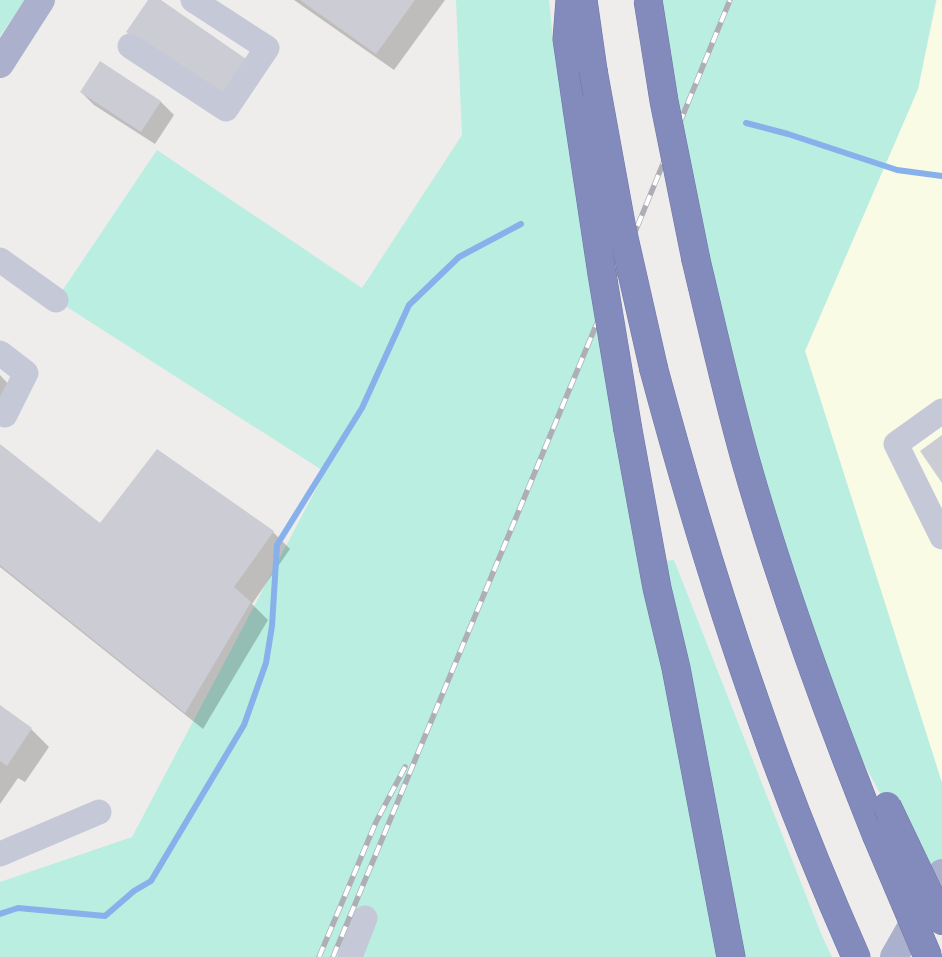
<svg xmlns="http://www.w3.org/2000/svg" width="942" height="957" viewBox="0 0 942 957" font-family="Raleway,sans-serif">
  <rect width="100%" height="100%" fill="#efedec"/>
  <polygon fill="#f9fbe4" points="937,0 942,0 942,783 805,351 918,89"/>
  <g fill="#b9eee1">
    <polygon points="0,0 25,0 0,36"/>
    <polygon points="456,0 549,0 553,40 731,957 0,957 0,882 132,837 325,472 56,300 157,150 362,288 462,135"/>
    <polygon points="648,0 936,0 918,89 805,351 942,783 942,873 930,894 887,806 815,674 791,604"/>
    <polygon points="674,560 822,936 832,957 745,957 691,675 663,561"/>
  </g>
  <g fill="#0003">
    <polygon points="294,0 445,0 394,70"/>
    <polygon points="100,63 161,102 174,115 155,144 94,105 81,92"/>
    <polygon points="0,375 12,388 0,411"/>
    <polygon points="0,445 100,525 273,532 290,549 252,604 268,620 203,729 0,567"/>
    <polygon points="0,707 31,729 49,747 25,782 18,778 0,804"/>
  </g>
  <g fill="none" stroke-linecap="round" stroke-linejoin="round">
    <g stroke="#86b1eb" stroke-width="6">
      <polyline points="746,123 788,134 897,170 942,176"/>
      <polyline points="0,914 18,908 105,916 134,891 151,881 244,725 266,663 272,626 277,545 362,408 409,305 459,257 521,224"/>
    </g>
  </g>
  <g fill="#cccdd4">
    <polygon points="148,0 161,0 246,59 220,97 126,32"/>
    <polygon points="300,0 415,0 376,54"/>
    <polygon points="100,61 161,101 141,132 80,92"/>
    <polygon points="942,435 942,483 920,451"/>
    <polygon points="0,444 100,523 157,449 274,531 234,587 251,602 185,713 0,565"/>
    <polygon points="0,705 32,728 7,766 0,761"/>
  </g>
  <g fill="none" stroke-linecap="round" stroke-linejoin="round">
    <defs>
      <g id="highway">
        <polyline points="570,0 567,39 577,108"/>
        <polyline points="583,0 593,70"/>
        <path d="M696,260C712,327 727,395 746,462C782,588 827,712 876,834"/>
        <path d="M654,370C686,489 721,606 762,721C790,801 822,880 856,957"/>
        <polyline points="628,430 657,588 676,668 731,957"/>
      </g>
    </defs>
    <use href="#highway" stroke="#6f75a7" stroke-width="29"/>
    <g stroke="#c5c8d7" stroke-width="25">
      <polyline points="130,46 226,109 267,48 193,0"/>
      <polyline points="0,260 56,300"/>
      <polyline points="0,353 26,373 5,415"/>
      <polyline points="942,411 896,444 942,537"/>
      <polyline points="0,854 99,812"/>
      <polyline points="350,957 365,918"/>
    </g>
    <g stroke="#abb0cc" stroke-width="28">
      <polyline points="0,64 41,0"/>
      <polyline points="894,957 942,873"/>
    </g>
    <use href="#highway" stroke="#838abc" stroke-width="28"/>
    <defs>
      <g id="rail">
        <polyline points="319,957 376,822 405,767"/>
        <polyline points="333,957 642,215 730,0"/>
      </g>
    </defs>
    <use href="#rail" stroke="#aeaeb7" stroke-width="5.5"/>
    <use href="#rail" stroke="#fff" stroke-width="4" stroke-dasharray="11" stroke-linecap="butt"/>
    <defs>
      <g id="highway-bridge">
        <polyline points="648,0 664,101 696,260"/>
        <polyline points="593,70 622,229 654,370"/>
        <polyline points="577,108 602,274 628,430"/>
        <polyline points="887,806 942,921"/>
        <polyline points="876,834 928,957"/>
      </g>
    </defs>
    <use href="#highway-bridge" stroke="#6f75a7" stroke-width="29" stroke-linecap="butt"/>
    <use href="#highway-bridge" stroke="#838abc" stroke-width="28"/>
  </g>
</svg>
